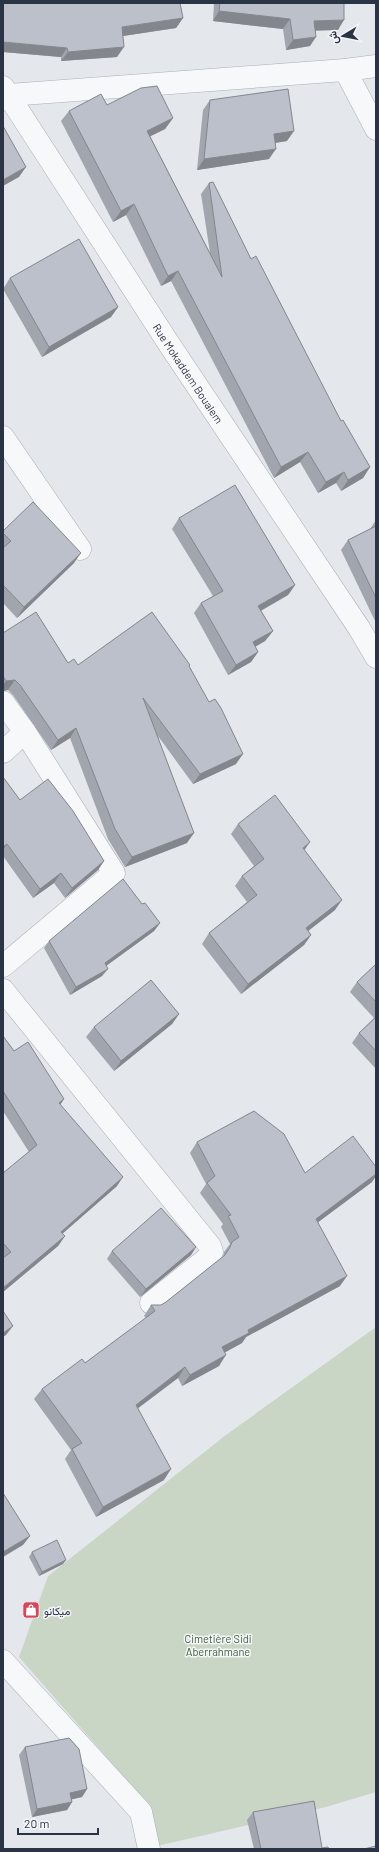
<svg xmlns="http://www.w3.org/2000/svg" width="379" height="1852" viewBox="0 0 379 1852" font-family="Barlow,Vazirmatn,sans-serif">
  <rect width="100%" height="100%" fill="#e4e7ec"/>
  <polygon fill="#c9d6c5" points="376,1327 376,1792 326,1807 157,1846 145,1801 19,1657 48,1576 226,1435"/>
  <g fill="none" stroke-linecap="round" stroke-linejoin="round">
    <defs>
      <g id="minor">
        <polyline points="345,70 376,129"/>
        <path id="s1" d="M3,87L169,344L359,628L376,657"/>
        <polyline points="3,99 9,95 345,70 376,66"/>
        <polyline points="3,437 80,549"/>
        <polyline points="3,702 25,732 114,873 3,966"/>
        <polyline points="3,752 25,732"/>
        <polyline points="3,990 210,1246 212,1252 210,1256 151,1303"/>
        <polyline points="3,1661 141,1812 149,1849"/>
      </g>
    </defs>
    <use href="#minor" stroke="#a9aeb7" stroke-width="23"/>
    <use href="#minor" stroke="#f7f8fa" stroke-width="22"/>
  </g>
  <g fill="#a1a5ae">
    <polygon points="214,3 344,3 338,30 316,30 310,46 286,50 283,29 213,21"/>
    <polygon points="183,18 176,28 123,36 117,57 61,61 61,57 3,52"/>
    <polygon points="210,100 287,141 275,143 269,159 197,170 203,110"/>
    <polygon points="107,105 173,118 165,129 150,136 210,253 201,194 209,183 341,421 370,467 363,478 341,491 336,483 318,493 300,462 274,478 171,281 161,286 126,215 113,222 61,121 69,111"/>
    <polygon points="10,278 118,307 111,317 42,357 3,289"/>
    <polygon points="179,518 295,585 288,595 261,611 273,631 265,641 255,647 258,652 251,662 228,675 194,613 201,603 213,596 172,529"/>
    <polygon points="376,520 376,623 341,550 348,540 370,529"/>
    <polygon points="3,531 74,563 17,618 3,603"/>
    <polygon points="3,633 68,663 78,665 190,665 189,666 236,764 193,784 158,736 187,843 125,867 108,839 70,738 51,750 13,695 8,690 3,691"/>
    <polygon points="3,777 20,800 104,861 98,870 65,898 54,883 33,898 3,856"/>
    <polygon points="238,824 304,850 335,910 308,931 311,935 304,945 241,994 202,944 209,933 247,902 235,886 242,876 254,866 231,834"/>
    <polygon points="142,904 160,923 154,931 106,966 102,976 70,995 44,948 49,941"/>
    <polygon points="376,964 376,1069 352,1043 359,1033 374,1018 350,992 357,982"/>
    <polygon points="179,1014 172,1024 114,1071 86,1037 94,1027"/>
    <polygon points="3,1036 14,1051 64,1099 60,1105 117,1186 62,1234 65,1236 58,1246 3,1292 3,1173 29,1152 3,1111"/>
    <polygon points="197,1142 305,1173 372,1182 318,1222 340,1286 246,1337 242,1343 225,1352 219,1366 182,1386 178,1378 138,1408 164,1480 96,1517 65,1459 71,1450 34,1399 42,1389 85,1363 146,1318 144,1316 151,1305 161,1305 166,1302 223,1257 224,1252 230,1244 221,1227 223,1224 200,1193 206,1184 190,1153"/>
    <polygon points="196,1247 191,1255 140,1297 107,1259 112,1251"/>
    <polygon points="32,1552 63,1564 39,1576 29,1557"/>
    <polygon points="25,1747 87,1789 82,1797 72,1799 72,1802 67,1810 32,1817 19,1755"/>
    <polygon points="253,1812 322,1848 329,1849 254,1849 247,1820"/>
  </g>
  <g fill="#83868d">
    <polygon points="219,11 290,19 283,29 213,21"/>
    <polygon points="183,18 176,28 116,37 122,27"/>
    <polygon points="344,20 338,30 308,31 314,21"/>
    <polygon points="316,37 310,46 286,50 293,40"/>
    <polygon points="3,42 67,48 61,57 3,52"/>
    <polygon points="124,47 117,57 61,61 68,52"/>
    <polygon points="173,118 165,129 139,142 147,131"/>
    <polygon points="294,131 287,141 267,144 274,134"/>
    <polygon points="276,149 269,159 197,170 204,159"/>
    <polygon points="26,167 19,177 3,186 3,180"/>
    <polygon points="134,204 126,215 113,222 121,211"/>
    <polygon points="178,271 171,281 161,286 168,276"/>
    <polygon points="118,307 111,317 42,357 49,347"/>
    <polygon points="308,452 300,462 274,478 281,467"/>
    <polygon points="370,467 363,478 341,491 348,480"/>
    <polygon points="344,472 336,483 318,493 326,482"/>
    <polygon points="81,553 74,563 17,618 24,607"/>
    <polygon points="295,585 288,595 251,616 258,606"/>
    <polygon points="273,631 265,641 246,652 253,642"/>
    <polygon points="258,652 251,662 228,675 236,665"/>
    <polygon points="15,680 8,690 3,691 3,685 6,681"/>
    <polygon points="76,728 70,738 51,750 58,740"/>
    <polygon points="243,754 236,764 193,784 200,774"/>
    <polygon points="194,833 187,843 125,867 132,857"/>
    <polygon points="310,842 303,852 303,848"/>
    <polygon points="7,844 3,850 3,847"/>
    <polygon points="104,861 98,870 65,898 72,888"/>
    <polygon points="61,873 54,883 33,898 40,889"/>
    <polygon points="342,900 335,910 299,938 306,928"/>
    <polygon points="160,923 154,931 99,971 105,963"/>
    <polygon points="311,935 304,945 241,994 248,984"/>
    <polygon points="108,969 102,976 70,995 76,987"/>
    <polygon points="179,1014 172,1024 114,1071 121,1061"/>
    <polygon points="64,1099 58,1108 59,1103"/>
    <polygon points="376,1174 376,1176 372,1182 309,1229 316,1219"/>
    <polygon points="123,1177 117,1186 54,1241 61,1232"/>
    <polygon points="65,1236 58,1246 3,1292 3,1288"/>
    <polygon points="196,1247 191,1255 140,1297 146,1289"/>
    <polygon points="347,1276 340,1286 246,1337 242,1343 215,1358 222,1347 248,1330"/>
    <polygon points="13,1326 6,1335 3,1337 3,1333"/>
    <polygon points="226,1355 219,1366 182,1386 190,1375"/>
    <polygon points="185,1367 178,1378 129,1415 136,1405"/>
    <polygon points="171,1469 164,1480 96,1517 103,1507"/>
    <polygon points="30,1536 23,1545 3,1557 3,1552"/>
    <polygon points="66,1560 63,1564 39,1576 42,1572"/>
    <polygon points="87,1789 82,1797 65,1801 70,1793"/>
    <polygon points="72,1802 67,1810 32,1817 37,1809"/>
  </g>
  <g fill="#bbc0ca" stroke="#83868d">
    <polygon points="3,3 180,3 183,18 122,27 124,47 68,52 67,48 3,42"/>
    <polygon points="220,3 344,3 344,20 314,21 316,37 293,40 290,19 219,11"/>
    <polygon points="157,86 173,118 147,131 222,277 209,183 213,182 251,259 256,256 341,421 343,420 370,467 348,480 344,472 326,482 308,452 281,467 178,271 168,276 134,204 121,211 69,111 101,94 107,105 141,88"/>
    <polygon points="288,89 294,131 274,134 276,149 204,159 210,100"/>
    <polygon points="3,126 26,167 3,180"/>
    <polygon points="79,239 118,307 49,347 10,278"/>
    <polygon points="235,485 295,585 258,606 273,631 253,642 258,652 236,665 201,603 223,591 179,518"/>
    <polygon points="33,502 81,553 24,607 3,585 3,548 11,541 3,533 3,531"/>
    <polygon points="376,526 376,598 348,540"/>
    <polygon points="36,612 68,663 74,659 78,665 152,612 190,665 189,666 209,702 215,699 221,708 243,754 200,774 143,698 194,833 132,857 115,829 76,728 58,740 20,685 15,680 6,681 3,676 3,633"/>
    <polygon points="3,777 20,800 48,779 73,811 104,861 72,888 61,873 40,889 7,844 3,847"/>
    <polygon points="275,795 310,842 303,848 342,900 306,928 311,935 248,984 209,933 257,895 242,876 264,859 238,824"/>
    <polygon points="123,879 142,904 145,903 160,923 105,963 108,969 76,987 49,941"/>
    <polygon points="376,964 376,1002 357,982"/>
    <polygon points="151,980 179,1014 121,1061 94,1027"/>
    <polygon points="376,1017 376,1051 359,1033"/>
    <polygon points="3,1036 14,1051 28,1042 64,1099 59,1103 123,1177 61,1232 65,1236 3,1288 3,1258 11,1252 3,1243 3,1173 37,1145 3,1091"/>
    <polygon points="254,1111 284,1134 305,1173 353,1136 376,1167 376,1174 316,1219 347,1276 248,1330 249,1333 222,1347 226,1355 190,1375 185,1367 136,1405 171,1469 103,1507 72,1449 82,1443 42,1389 82,1359 85,1363 155,1311 151,1305 161,1305 166,1302 225,1255 230,1247 232,1242 239,1237 228,1216 231,1215 207,1183 215,1176 197,1142"/>
    <polygon points="161,1208 196,1247 146,1289 112,1251"/>
    <polygon points="3,1311 13,1326 3,1333"/>
    <polygon points="3,1493 30,1536 3,1552"/>
    <polygon points="57,1540 66,1560 42,1572 32,1552"/>
    <polygon points="69,1738 79,1749 87,1789 70,1793 72,1802 37,1809 25,1747"/>
    <polygon points="314,1801 322,1848 328,1847 329,1849 261,1849 253,1812"/>
    <polygon points="376,1846 376,1849 364,1849"/>
  </g>
  <defs>
    <symbol id="shop-square" viewBox="-11 -11 22 22"><rect x="-9" y="-9" width="18" height="18" rx="4" fill="#d1495b" stroke="#f4f6f9"/><path d="M-5-2.5h2.3a2.7 3.5 0 0 1 5.4 0H5L5.5 6h-11ZM-1.5-2.5h3a1.5 2.3 0 0 0-3 0Z" fill="#fff"/></symbol>
  </defs>
  <g fill-rule="evenodd">
    <use href="#shop-square" x="21" y="1600" width="20" height="20"/>
  </g>
  <g text-anchor="middle" dominant-baseline="central" stroke-width="3" stroke-linejoin="round" paint-order="stroke">
    <g font-size="11" fill="#2b3445" stroke="#f4f6f9">
      <text stroke="none"><textPath href="#s1" startOffset="341">Rue Mokaddem Boualem</textPath></text>
    </g>
    <g font-size="11" fill="#2b3445" stroke="#f4f6f9" text-anchor="start">
      <text x="44" y="1610">ميكانو</text>
    </g>
    <g font-size="11" fill="#3f6138" stroke="#f4f6f9">
      <text x="218" y="1638">Cimetière Sidi<tspan x="218" dy="13">Aberrahmane</tspan></text>
    </g>
  </g>
  <rect width="379" height="1852" fill="none" stroke="#2b3445" stroke-width="8"/>
  <g transform="translate(343 36) rotate(260)" stroke="#f4f6f9" stroke-width="3" paint-order="stroke">
  <path d="M0-3L7 15L0 10L-7 15Z" fill="#2b3445"/>
  <text y="-6" font-size="11" font-weight="bold" text-anchor="middle" fill="#2b3445">ش</text>
  </g>
  <path d="M18 1828v6h80v-6" fill="none" stroke="#2b3445" stroke-width="2"/>
  <text x="24" y="1828" font-size="12" fill="#2b3445" stroke="#f4f6f9" stroke-width="3" paint-order="stroke">20 m</text>
</svg>
